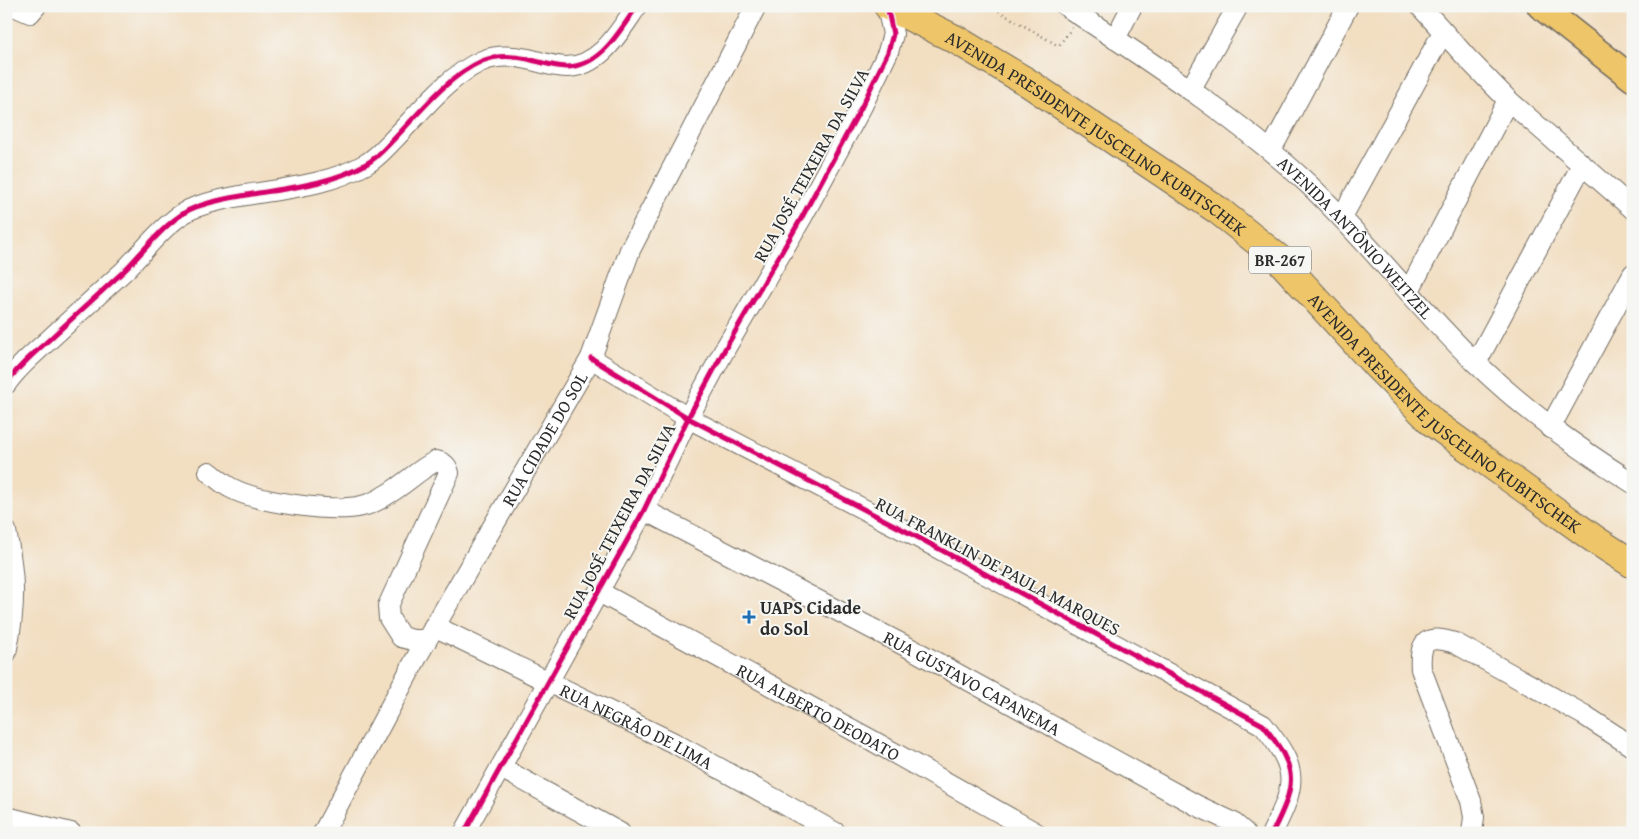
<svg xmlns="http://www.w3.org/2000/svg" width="1639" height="839" viewBox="0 0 1639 839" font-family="'Gentium Book Plus',serif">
  <rect width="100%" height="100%" fill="#f6f6f2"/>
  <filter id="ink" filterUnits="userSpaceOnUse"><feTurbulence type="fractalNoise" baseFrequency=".02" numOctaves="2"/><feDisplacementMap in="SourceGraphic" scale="10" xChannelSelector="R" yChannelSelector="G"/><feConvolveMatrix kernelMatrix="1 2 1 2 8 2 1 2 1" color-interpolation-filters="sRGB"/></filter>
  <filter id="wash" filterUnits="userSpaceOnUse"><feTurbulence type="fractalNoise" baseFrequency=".0096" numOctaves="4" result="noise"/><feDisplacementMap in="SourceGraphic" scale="20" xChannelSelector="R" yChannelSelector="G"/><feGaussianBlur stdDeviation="1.12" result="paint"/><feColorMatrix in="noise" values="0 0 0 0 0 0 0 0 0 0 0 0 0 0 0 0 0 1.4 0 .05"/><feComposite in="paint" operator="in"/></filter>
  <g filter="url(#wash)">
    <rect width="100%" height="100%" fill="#f2dec1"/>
  </g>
  <g filter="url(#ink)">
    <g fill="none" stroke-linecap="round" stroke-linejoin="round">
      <defs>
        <g id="minor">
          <polyline points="14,6 30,13 36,6"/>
          <path id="s1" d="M1066,6C1147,60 1235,116 1306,182C1367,239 1417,307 1477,364C1527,412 1575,446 1633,483"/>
          <polyline points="1420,6 1467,58 1508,100 1633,209"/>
          <polyline points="1115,39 1132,6"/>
          <polyline points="1190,90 1238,6"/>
          <polyline points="1271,150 1348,6"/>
          <polyline points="1342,217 1443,32"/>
          <polyline points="1409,291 1508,100"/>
          <path d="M591,358L688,418L921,539L1263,725C1299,770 1297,783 1272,833"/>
          <polyline points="1476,363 1582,165"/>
          <path d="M6,384C18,366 36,352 52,337C76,315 100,293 124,271C144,251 170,216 196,207C251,188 315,193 366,164C377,158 386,147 395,138C420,112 448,76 482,61C496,55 514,56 528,59C540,62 554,67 566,67C601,67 620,30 637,6"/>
          <polyline points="1550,428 1633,274"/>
          <path d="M209,472C216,477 223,484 231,488C256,502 333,513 362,506C370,504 379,500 386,495C404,485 418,470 436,461C444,463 447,465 449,473L388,606L389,618L401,637L413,640H426"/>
          <path id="s2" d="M644,510L919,653L1196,805L1232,822L1245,833"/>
          <path d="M6,531C15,577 16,607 6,653"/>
          <path id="s3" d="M599,592L873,741L1036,833"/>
          <path id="s4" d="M434,626L674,743L836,833"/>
          <polyline points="501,768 620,833"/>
          <polyline points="6,817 71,833"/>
          <path id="s5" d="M323,833L418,655L591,358L630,250L756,6"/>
          <polyline points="464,833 644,510 688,418 725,349 802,217 862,106 888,52 893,34 887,6"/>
          <path d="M1472,833L1474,817L1471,801L1421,669C1419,639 1428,635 1455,643L1584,715L1633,747"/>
        </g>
        <polyline id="major" points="1540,6 1633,79"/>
        <g id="highway">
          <path id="s6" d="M888,6L955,39L1027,82L1219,211L1278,258L1378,367L1432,422L1597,541L1633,564"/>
        </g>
      </defs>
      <use href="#minor" stroke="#716a60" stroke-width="22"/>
      <use href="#major" stroke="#716a60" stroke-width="28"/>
      <use href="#highway" stroke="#716a60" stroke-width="30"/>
      <polyline stroke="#716a60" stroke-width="2.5" stroke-dasharray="1 4" stroke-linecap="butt" points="990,6 1057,45 1060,44 1072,28"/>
      <use href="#minor" stroke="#fff" stroke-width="20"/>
      <use href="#major" stroke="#eec569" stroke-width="25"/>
      <use href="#highway" stroke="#eec569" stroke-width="28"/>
      <defs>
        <g id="cycleway">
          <path d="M591,358L688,418L921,539L1263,725C1299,770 1297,783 1272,833"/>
          <path d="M6,384C18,366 36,352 52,337C76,315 100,293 124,271C144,251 170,216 196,207C251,188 315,193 366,164C377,158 386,147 395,138C420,112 448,76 482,61C496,55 514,56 528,59C540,62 554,67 566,67C601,67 620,30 637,6"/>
          <polyline points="464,833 644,510 688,418 725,349 802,217 862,106 888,52 893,34 887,6"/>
        </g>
      </defs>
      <use href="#cycleway" stroke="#f6f6f2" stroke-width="8"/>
      <use href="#cycleway" stroke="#d6006c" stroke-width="5"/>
    </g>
  </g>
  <path fill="#1f6fb2" stroke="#f6f6f2" stroke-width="2" d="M746.5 609.5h5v5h5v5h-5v5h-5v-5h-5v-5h5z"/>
  <g text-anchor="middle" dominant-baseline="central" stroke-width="4" stroke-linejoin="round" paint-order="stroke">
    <rect fill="#f6f6f2" stroke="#686867" stroke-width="1" x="1249" y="246.5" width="62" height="27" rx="4"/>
    <g font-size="16" font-weight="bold" fill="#2b2b2b">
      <text x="1280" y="260">BR-267</text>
    </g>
    <g font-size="18" fill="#2b2b2b" stroke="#f6f6f2">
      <text stroke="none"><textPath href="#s6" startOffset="244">AVENIDA PRESIDENTE JUSCELINO KUBITSCHEK</textPath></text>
      <text transform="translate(811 165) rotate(-61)">RUA JOSÉ TEIXEIRA DA SILVA</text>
      <text stroke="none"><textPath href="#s1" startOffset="372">AVENIDA ANTÔNIO WEITZEL</textPath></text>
      <text stroke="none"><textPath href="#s6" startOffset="694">AVENIDA PRESIDENTE JUSCELINO KUBITSCHEK</textPath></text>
      <text stroke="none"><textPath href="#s5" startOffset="452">RUA CIDADE DO SOL</textPath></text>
      <text transform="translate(619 521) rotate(-62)">RUA JOSÉ TEIXEIRA DA SILVA</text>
      <text transform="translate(998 566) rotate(28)">RUA FRANKLIN DE PAULA MARQUES</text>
      <text stroke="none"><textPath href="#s2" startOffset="371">RUA GUSTAVO CAPANEMA</textPath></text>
      <text stroke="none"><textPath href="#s3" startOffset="250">RUA ALBERTO DEODATO</textPath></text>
      <text stroke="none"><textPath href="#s4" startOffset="226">RUA NEGRÃO DE LIMA</textPath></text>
    </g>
    <g font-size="18" font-weight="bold" fill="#2b2b2b" stroke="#f6f6f2" text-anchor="start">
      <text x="760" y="607">UAPS Cidade<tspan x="760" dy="21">do Sol</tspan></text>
    </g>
  </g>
  <rect width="1639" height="839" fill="none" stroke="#f6f6f2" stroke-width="25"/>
</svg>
